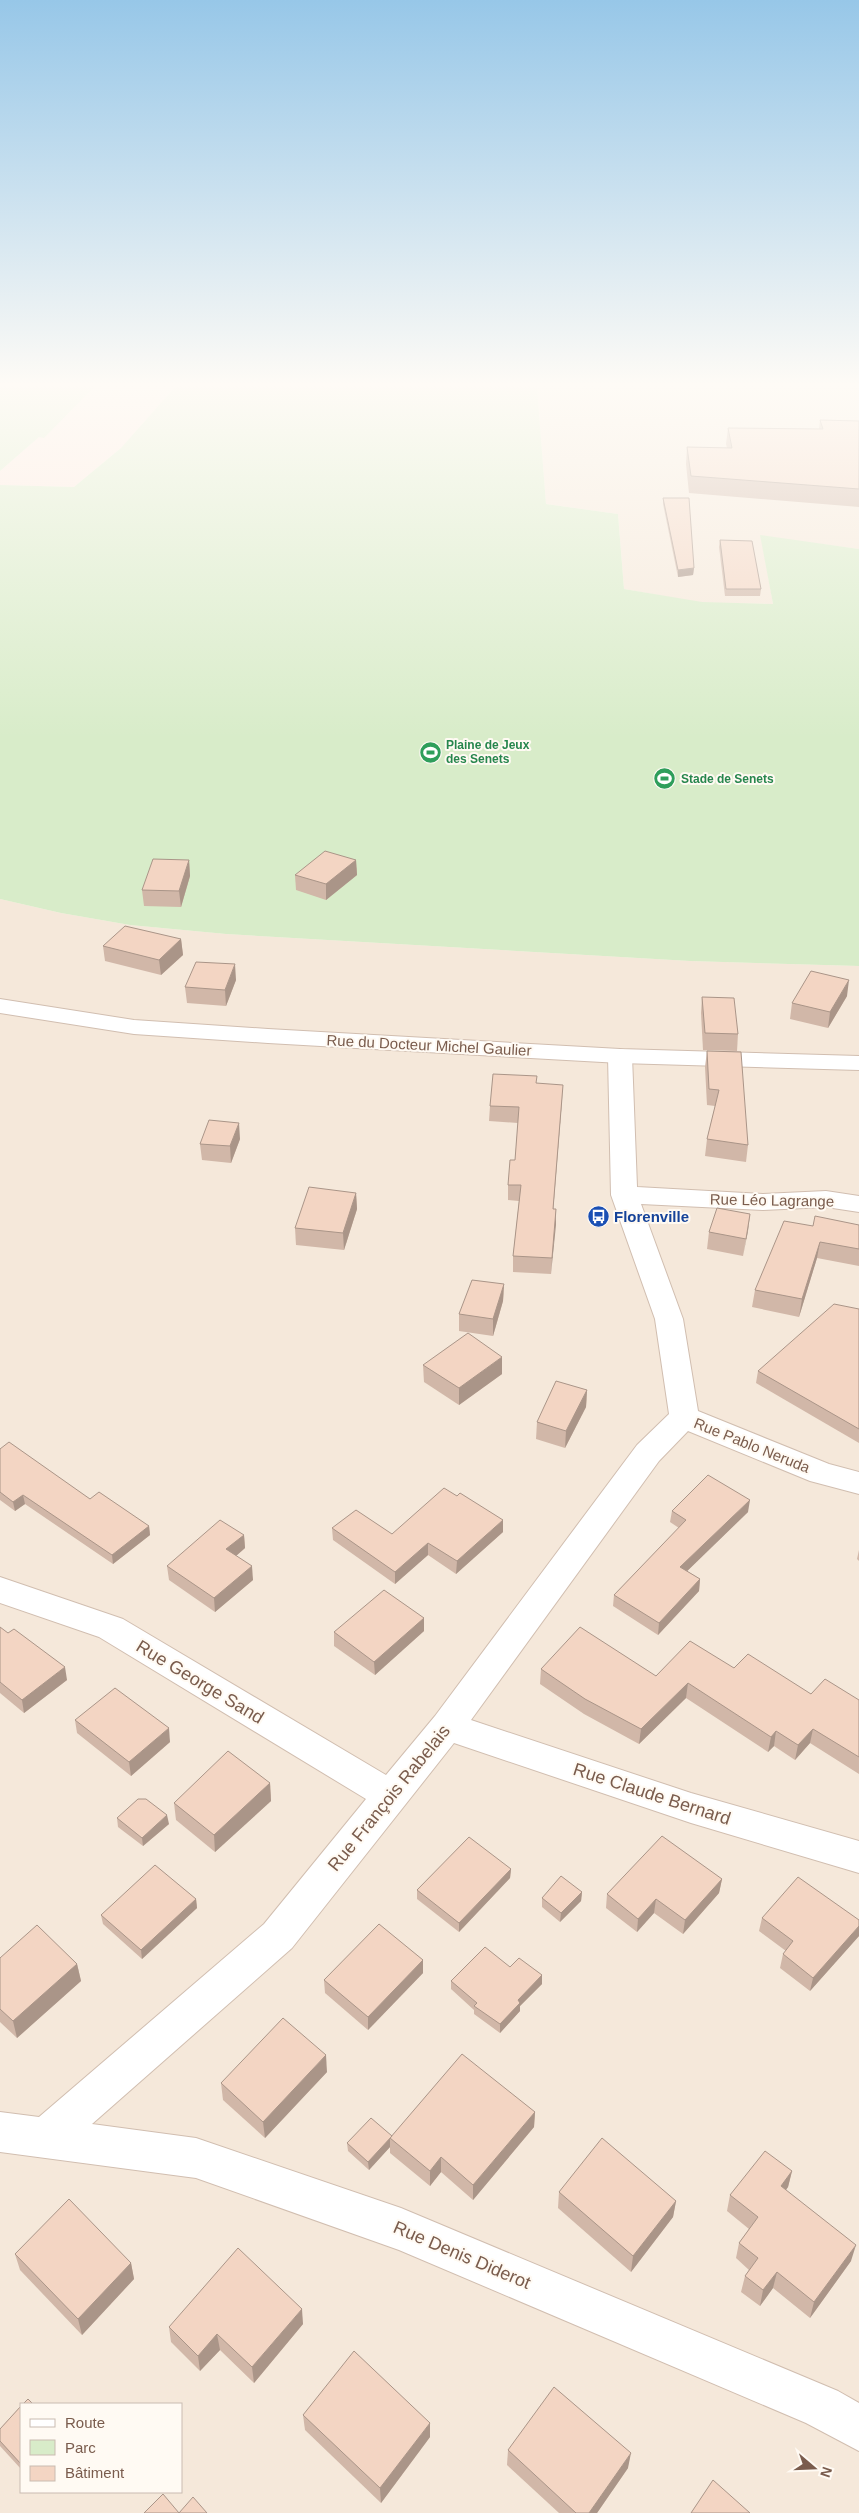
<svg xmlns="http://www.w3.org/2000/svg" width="859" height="2513" viewBox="0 0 859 2513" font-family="Arial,sans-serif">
  <rect width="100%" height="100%" fill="#fdf6ec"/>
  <g fill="#f5e8da" fill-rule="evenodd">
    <polygon points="537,387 859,387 859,549 761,536 773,604 702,603 624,589 618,514 546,504"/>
    <path d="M0,899L61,913L130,925L226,934L690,961L859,966V2513H0ZM21,2404H181V2492H21Z"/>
  </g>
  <polygon fill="#fde8e0" points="94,387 175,387 121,448 74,487 0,485 0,471 39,437 44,437"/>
  <g fill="#d8ecc9">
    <polygon points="0,387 94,387 44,438 39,437 0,471"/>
    <polygon points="175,387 537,387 546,504 618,514 624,589 702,602 773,604 760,535 859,549 859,966 690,961 226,934 130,925 61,913 0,899 0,485 74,487 121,448"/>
  </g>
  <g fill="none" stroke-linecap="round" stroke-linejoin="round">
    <defs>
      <polygon id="minor" points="620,1049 629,1051 632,1056 637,1187 763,1194 826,1191 859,1196 859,1212 826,1207 763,1210 641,1204 683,1319 698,1411 829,1464 859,1472 859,1494 810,1481 688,1431 659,1461 471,1720 691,1793 859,1841 859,1873 691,1823 454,1743 292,1948 92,2124 196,2138 401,2208 838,2391 859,2403 859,2451 806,2423 399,2250 196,2178 0,2152 0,2112 39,2117 264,1924 366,1799 99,1637 0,1603 0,1577 123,1619 386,1775 435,1716 637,1445 669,1414 655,1319 611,1195 608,1056 611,1051"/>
      <polygon id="tertiary" points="0,999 134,1020 268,1029 620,1049 859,1056 859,1070 620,1063 268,1043 134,1034 0,1013"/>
    </defs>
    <use href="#minor" stroke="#d1beb0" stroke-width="2"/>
    <use href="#tertiary" stroke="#d1beb0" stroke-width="2"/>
    <use href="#minor" fill="#fff" fill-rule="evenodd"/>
    <use href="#tertiary" fill="#fff" fill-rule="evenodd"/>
  </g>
  <g fill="#d1b7a8">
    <polygon points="820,420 859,421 859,507 689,493 686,464 687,447 727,448 726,444 728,428 819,429"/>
    <polygon points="663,498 694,568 693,575 678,577 663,504"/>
    <polygon points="720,540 761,589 760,596 725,596 719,547"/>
    <polygon points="189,860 190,876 181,907 144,906 142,890"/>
    <polygon points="356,860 357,875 326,900 296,890 295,875"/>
    <polygon points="181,939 183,955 161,975 105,961 103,946"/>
    <polygon points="236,980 226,1006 187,1003 185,987"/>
    <polygon points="847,996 828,1028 790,1019 792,1003"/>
    <polygon points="702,997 738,1034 737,1051 703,1050 701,1013"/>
    <polygon points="707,1051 748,1145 746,1162 705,1156 707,1139 715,1106 707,1105 705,1067"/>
    <polygon points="537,1083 562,1100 553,1209 556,1209 551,1274 513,1272 513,1256 519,1201 508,1200 508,1185 515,1160 518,1123 489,1121 490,1106"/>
    <polygon points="240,1139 231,1163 202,1160 200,1144"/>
    <polygon points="356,1193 357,1209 344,1250 296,1245 295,1228"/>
    <polygon points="750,1214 743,1256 707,1249 709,1232"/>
    <polygon points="859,1225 859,1266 817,1258 799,1317 752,1307 755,1290 813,1226"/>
    <polygon points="504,1284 503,1301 493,1336 459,1331 459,1314"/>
    <polygon points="859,1309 859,1443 756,1383 758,1371"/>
    <polygon points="423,1365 502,1374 459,1405 424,1382"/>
    <polygon points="587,1390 586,1407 565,1448 536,1439 537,1422"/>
    <polygon points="0,1449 90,1499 149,1526 150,1535 113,1564 25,1504 15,1511 0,1500"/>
    <polygon points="672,1511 748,1512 687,1571 700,1579 699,1591 658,1635 613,1606 614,1595 679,1528 670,1522"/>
    <polygon points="332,1528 392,1534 503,1532 456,1574 428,1555 395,1584 333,1540"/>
    <polygon points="244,1535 245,1548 236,1556 253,1580 215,1612 169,1580 167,1566"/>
    <polygon points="859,1550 859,1561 857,1559"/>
    <polygon points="424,1618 424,1631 375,1675 334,1646 334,1632"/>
    <polygon points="0,1627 67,1680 24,1713 0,1693"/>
    <polygon points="734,1668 811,1694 859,1700 859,1774 810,1743 795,1760 774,1746 768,1752 686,1698 639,1744 584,1714 540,1684 541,1669 656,1676"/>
    <polygon points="75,1720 170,1742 131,1776 77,1733"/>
    <polygon points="270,1783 271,1801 215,1852 176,1820 174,1803"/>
    <polygon points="117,1818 169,1824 143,1846 118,1827"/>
    <polygon points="511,1869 510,1878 459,1932 417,1899 417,1890"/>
    <polygon points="722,1879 719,1893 683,1934 654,1913 637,1932 606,1908 607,1894"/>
    <polygon points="582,1892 581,1901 560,1922 542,1907 542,1898"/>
    <polygon points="196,1899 197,1908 142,1959 103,1924 101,1915"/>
    <polygon points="762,1918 859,1936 810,1991 780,1968 783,1954 786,1951 759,1931"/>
    <polygon points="0,1958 77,1964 81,1981 17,2038 0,2022"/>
    <polygon points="423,1960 423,1973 368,2030 325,1993 324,1980"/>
    <polygon points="510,1967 542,1975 542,1984 520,2006 520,2011 500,2033 474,2014 474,2010 451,1989 451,1981"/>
    <polygon points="327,2072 265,2138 223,2100 221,2083"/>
    <polygon points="535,2112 534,2127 473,2200 441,2172 430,2186 390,2153 390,2147 369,2170 348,2151 347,2143"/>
    <polygon points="792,2171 788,2187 786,2190 851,2261 810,2318 773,2288 760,2306 741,2292 745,2276 749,2270 736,2258 739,2243 749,2229 727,2211 730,2195"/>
    <polygon points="559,2192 676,2201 673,2217 631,2272 558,2208"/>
    <polygon points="15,2254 131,2263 134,2279 82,2335 20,2270"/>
    <polygon points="303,2324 254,2383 220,2350 200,2371 171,2342 169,2327"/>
    <polygon points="21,2406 21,2469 0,2446 0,2429"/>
    <polygon points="303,2415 430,2437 381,2503 305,2430"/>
    <polygon points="508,2450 628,2468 597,2513 559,2513 507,2465"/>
  </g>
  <g fill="#aa9588">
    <polygon points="694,568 693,575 678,577 678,570"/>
    <polygon points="189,860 190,876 181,907 179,891"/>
    <polygon points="356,860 357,875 326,900 326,884"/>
    <polygon points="181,939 183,955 161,975 159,960"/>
    <polygon points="235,964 236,980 226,1006 225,990"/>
    <polygon points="849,980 847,996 828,1028 830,1012"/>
    <polygon points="563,1085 562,1100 552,1225 553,1209"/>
    <polygon points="239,1123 240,1139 231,1163 230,1146"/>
    <polygon points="356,1193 357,1209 344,1250 343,1233"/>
    <polygon points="556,1209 556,1225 551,1274 552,1258"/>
    <polygon points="750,1214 748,1231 743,1256 746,1239"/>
    <polygon points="820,1242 817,1258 799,1317 802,1299"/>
    <polygon points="504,1284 503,1301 493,1336 493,1319"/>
    <polygon points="502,1357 502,1374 459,1405 459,1388"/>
    <polygon points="587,1390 586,1407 565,1448 566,1431"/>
    <polygon points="23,1495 25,1504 15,1511 13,1502"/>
    <polygon points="750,1500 748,1512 679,1579 680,1567"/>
    <polygon points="503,1520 503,1532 456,1574 457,1561"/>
    <polygon points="149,1526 150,1535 113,1564 112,1555"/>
    <polygon points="244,1535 245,1548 228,1563 226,1549"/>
    <polygon points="428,1543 428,1555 395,1584 395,1572"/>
    <polygon points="252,1566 253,1580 215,1612 214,1598"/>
    <polygon points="700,1579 699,1591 658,1635 659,1623"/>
    <polygon points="424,1618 424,1631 375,1675 374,1662"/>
    <polygon points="65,1667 67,1680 24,1713 22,1700"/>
    <polygon points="688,1683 686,1698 639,1744 641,1729"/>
    <polygon points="169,1728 170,1742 131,1776 129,1762"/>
    <polygon points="813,1729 810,1743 795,1760 798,1745"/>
    <polygon points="776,1731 774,1746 768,1752 771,1737"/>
    <polygon points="270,1783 271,1801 215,1852 214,1835"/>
    <polygon points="167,1815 169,1824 143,1846 142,1838"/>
    <polygon points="511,1869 510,1878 459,1932 459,1923"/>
    <polygon points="722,1879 719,1893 683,1934 685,1920"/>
    <polygon points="582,1892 581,1901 560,1922 561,1913"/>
    <polygon points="196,1899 197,1908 142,1959 141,1950"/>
    <polygon points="656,1899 654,1913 637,1932 638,1919"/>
    <polygon points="859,1926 859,1936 810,1991 813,1978"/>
    <polygon points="423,1960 423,1973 368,2030 368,2017"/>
    <polygon points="77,1964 81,1981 17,2038 13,2021"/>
    <polygon points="542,1975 542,1984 520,2006 520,2011 500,2033 500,2024 518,2000"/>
    <polygon points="326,2055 327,2072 265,2138 263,2122"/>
    <polygon points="535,2112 534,2127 473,2200 473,2185"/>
    <polygon points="390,2138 390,2147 369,2170 368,2162"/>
    <polygon points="441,2157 441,2172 430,2186 430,2171"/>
    <polygon points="792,2171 788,2187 777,2202 781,2186"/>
    <polygon points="676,2201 673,2217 631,2272 633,2256"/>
    <polygon points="856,2245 851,2261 810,2318 814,2302"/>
    <polygon points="131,2263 134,2279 82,2335 78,2319"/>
    <polygon points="777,2272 773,2288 760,2306 763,2290"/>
    <polygon points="302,2309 303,2324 254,2383 252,2367"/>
    <polygon points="217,2334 220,2350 200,2371 198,2356"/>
    <polygon points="430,2423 430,2437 381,2503 380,2488"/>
    <polygon points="631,2453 628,2468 597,2513 589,2513"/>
  </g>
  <g fill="#f3d5c3" stroke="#aa9588">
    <polygon points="820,420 859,421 859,489 691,476 687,447 732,448 728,428 823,429"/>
    <polygon points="663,498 689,498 694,568 678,570"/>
    <polygon points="720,540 752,541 761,589 726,589"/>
    <polygon points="325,851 356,860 326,884 295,875"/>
    <polygon points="153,859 189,860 179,891 142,890"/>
    <polygon points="125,926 181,939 159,960 103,946"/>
    <polygon points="196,962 235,964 225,990 185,987"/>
    <polygon points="811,971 849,980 830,1012 792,1003"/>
    <polygon points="702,997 734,998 738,1034 705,1033"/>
    <polygon points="707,1051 741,1052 748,1145 707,1139 719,1090 709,1089"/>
    <polygon points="493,1074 537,1076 536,1083 563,1085 553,1209 556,1209 552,1258 513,1256 521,1185 508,1185 510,1160 515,1160 519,1107 490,1106"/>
    <polygon points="209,1120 239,1123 230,1146 200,1144"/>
    <polygon points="309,1187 356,1193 343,1233 295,1228"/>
    <polygon points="717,1208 750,1214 746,1239 709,1232"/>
    <polygon points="815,1216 859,1225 859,1249 820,1242 802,1299 755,1290 784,1221 813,1226"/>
    <polygon points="472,1280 504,1284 493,1319 459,1314"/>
    <polygon points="834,1304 859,1309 859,1429 758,1371"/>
    <polygon points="468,1333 502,1357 459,1388 423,1365"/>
    <polygon points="556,1381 587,1390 566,1431 537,1422"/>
    <polygon points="9,1442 90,1499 99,1492 149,1526 112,1555 23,1495 13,1502 0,1492 0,1449"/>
    <polygon points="708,1475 750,1500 680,1567 700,1579 659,1623 614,1595 686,1520 672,1511"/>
    <polygon points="444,1488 457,1496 460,1493 503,1520 457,1561 428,1543 395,1572 332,1528 356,1510 392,1534"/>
    <polygon points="220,1520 244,1535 226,1549 252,1566 214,1598 167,1566"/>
    <polygon points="384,1590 424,1618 374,1662 334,1632"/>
    <polygon points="0,1627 8,1633 14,1629 65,1667 22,1700 0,1682"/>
    <polygon points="580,1627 656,1676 690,1641 734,1668 748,1654 811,1694 825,1679 859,1700 859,1757 813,1729 798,1745 776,1731 771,1737 688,1683 641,1729 585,1699 541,1669"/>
    <polygon points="115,1688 169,1728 129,1762 75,1720"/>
    <polygon points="228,1751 270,1783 214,1835 174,1803"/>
    <polygon points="138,1799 146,1799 167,1815 142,1838 117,1818"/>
    <polygon points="662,1836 722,1879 685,1920 656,1899 638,1919 607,1894"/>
    <polygon points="469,1837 511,1869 459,1923 417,1890"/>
    <polygon points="155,1865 196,1899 141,1950 101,1915"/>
    <polygon points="561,1876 582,1892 561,1913 542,1898"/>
    <polygon points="798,1877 859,1920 859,1926 813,1978 783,1954 793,1941 762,1918"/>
    <polygon points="379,1924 423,1960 368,2017 324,1980"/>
    <polygon points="37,1925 77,1964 13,2021 0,2009 0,1958"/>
    <polygon points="485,1947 510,1967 519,1958 542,1975 518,2000 520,2003 500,2024 474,2006 477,2003 451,1981"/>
    <polygon points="283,2018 326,2055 263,2122 221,2083"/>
    <polygon points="462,2054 535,2112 473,2185 441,2157 430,2171 390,2138"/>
    <polygon points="371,2118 392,2136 368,2162 347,2143"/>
    <polygon points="602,2138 676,2201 633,2256 559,2192"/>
    <polygon points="765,2151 792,2171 781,2186 856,2245 814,2302 777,2272 763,2290 745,2276 758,2258 739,2243 758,2217 730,2195"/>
    <polygon points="69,2199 131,2263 78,2319 15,2254"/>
    <polygon points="238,2248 302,2309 252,2367 217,2334 198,2356 169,2327"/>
    <polygon points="354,2351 430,2423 380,2488 303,2415"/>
    <polygon points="554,2387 631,2453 589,2513 576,2513 508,2450"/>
    <polygon points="28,2399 33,2404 23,2404"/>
    <polygon points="21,2406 21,2464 0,2441 0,2429"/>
    <polygon points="713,2480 750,2513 691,2513"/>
    <polygon points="163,2494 179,2513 144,2513"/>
    <polygon points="193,2497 207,2513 179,2513"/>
  </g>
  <linearGradient id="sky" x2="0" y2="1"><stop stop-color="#97c7e8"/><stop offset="0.52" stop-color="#fefbf6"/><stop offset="1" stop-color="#fefbf6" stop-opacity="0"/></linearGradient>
  <rect width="859" height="739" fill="url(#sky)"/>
  <defs>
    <symbol id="stadium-disc" viewBox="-11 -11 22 22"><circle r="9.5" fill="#2e9e5b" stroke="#fffaf3"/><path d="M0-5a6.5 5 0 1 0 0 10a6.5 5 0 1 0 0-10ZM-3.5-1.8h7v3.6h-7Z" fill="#fff"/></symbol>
    <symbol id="bus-disc" viewBox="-11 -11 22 22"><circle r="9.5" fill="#1a4fb4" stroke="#fffaf3"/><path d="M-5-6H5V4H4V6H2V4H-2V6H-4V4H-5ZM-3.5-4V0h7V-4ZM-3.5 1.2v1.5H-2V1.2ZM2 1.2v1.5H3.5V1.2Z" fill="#fff"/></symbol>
  </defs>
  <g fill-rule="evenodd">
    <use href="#stadium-disc" x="418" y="740" width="25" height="25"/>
    <use href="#stadium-disc" x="652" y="766" width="25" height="25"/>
    <use href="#bus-disc" x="586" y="1204" width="25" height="25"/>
  </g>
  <g text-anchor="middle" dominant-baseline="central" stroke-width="4" stroke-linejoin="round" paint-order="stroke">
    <g font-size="12" font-weight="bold" fill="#27864d" stroke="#fffaf3" text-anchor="start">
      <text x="446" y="745">Plaine de Jeux<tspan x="446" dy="14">des Senets</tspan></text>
      <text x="681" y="779">Stade de Senets</text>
    </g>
    <g font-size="15" fill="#7a5c4d" stroke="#fffaf3">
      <text transform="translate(429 1045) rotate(3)">Rue du Docteur Michel Gaulier</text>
      <text transform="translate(772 1200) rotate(1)">Rue Léo Lagrange</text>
      <text transform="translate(752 1445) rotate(22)">Rue Pablo Neruda</text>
    </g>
    <g font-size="15" font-weight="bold" fill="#164399" stroke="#fffaf3" text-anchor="start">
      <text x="614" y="1216">Florenville</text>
    </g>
    <g font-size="18" fill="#7a5c4d" stroke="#fffaf3">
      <text transform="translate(200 1682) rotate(31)">Rue George Sand</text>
      <text transform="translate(652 1794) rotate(18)">Rue Claude Bernard</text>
      <text transform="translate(389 1798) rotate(-51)">Rue François Rabelais</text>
      <text transform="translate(462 2255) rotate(23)">Rue Denis Diderot</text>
    </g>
  </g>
  <rect x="20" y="2403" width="162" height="90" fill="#fffaf3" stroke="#cabbb1"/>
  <rect x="30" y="2419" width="25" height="8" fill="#ffffff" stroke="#cabbb1"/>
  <text x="65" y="2428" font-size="15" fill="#7a5c4d">Route</text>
  <rect x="30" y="2440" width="25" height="15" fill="#d8ecc9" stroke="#cabbb1"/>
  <text x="65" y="2453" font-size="15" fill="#7a5c4d">Parc</text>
  <rect x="30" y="2466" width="25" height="15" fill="#f3d5c3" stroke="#cabbb1"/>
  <text x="65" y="2478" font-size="15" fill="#7a5c4d">Bâtiment</text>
  <g transform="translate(814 2468) rotate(109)" stroke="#fffaf3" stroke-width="4" paint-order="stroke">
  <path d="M0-4L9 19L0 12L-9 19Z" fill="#7a5c4d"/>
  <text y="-8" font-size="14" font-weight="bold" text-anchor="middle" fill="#7a5c4d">N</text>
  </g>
</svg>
